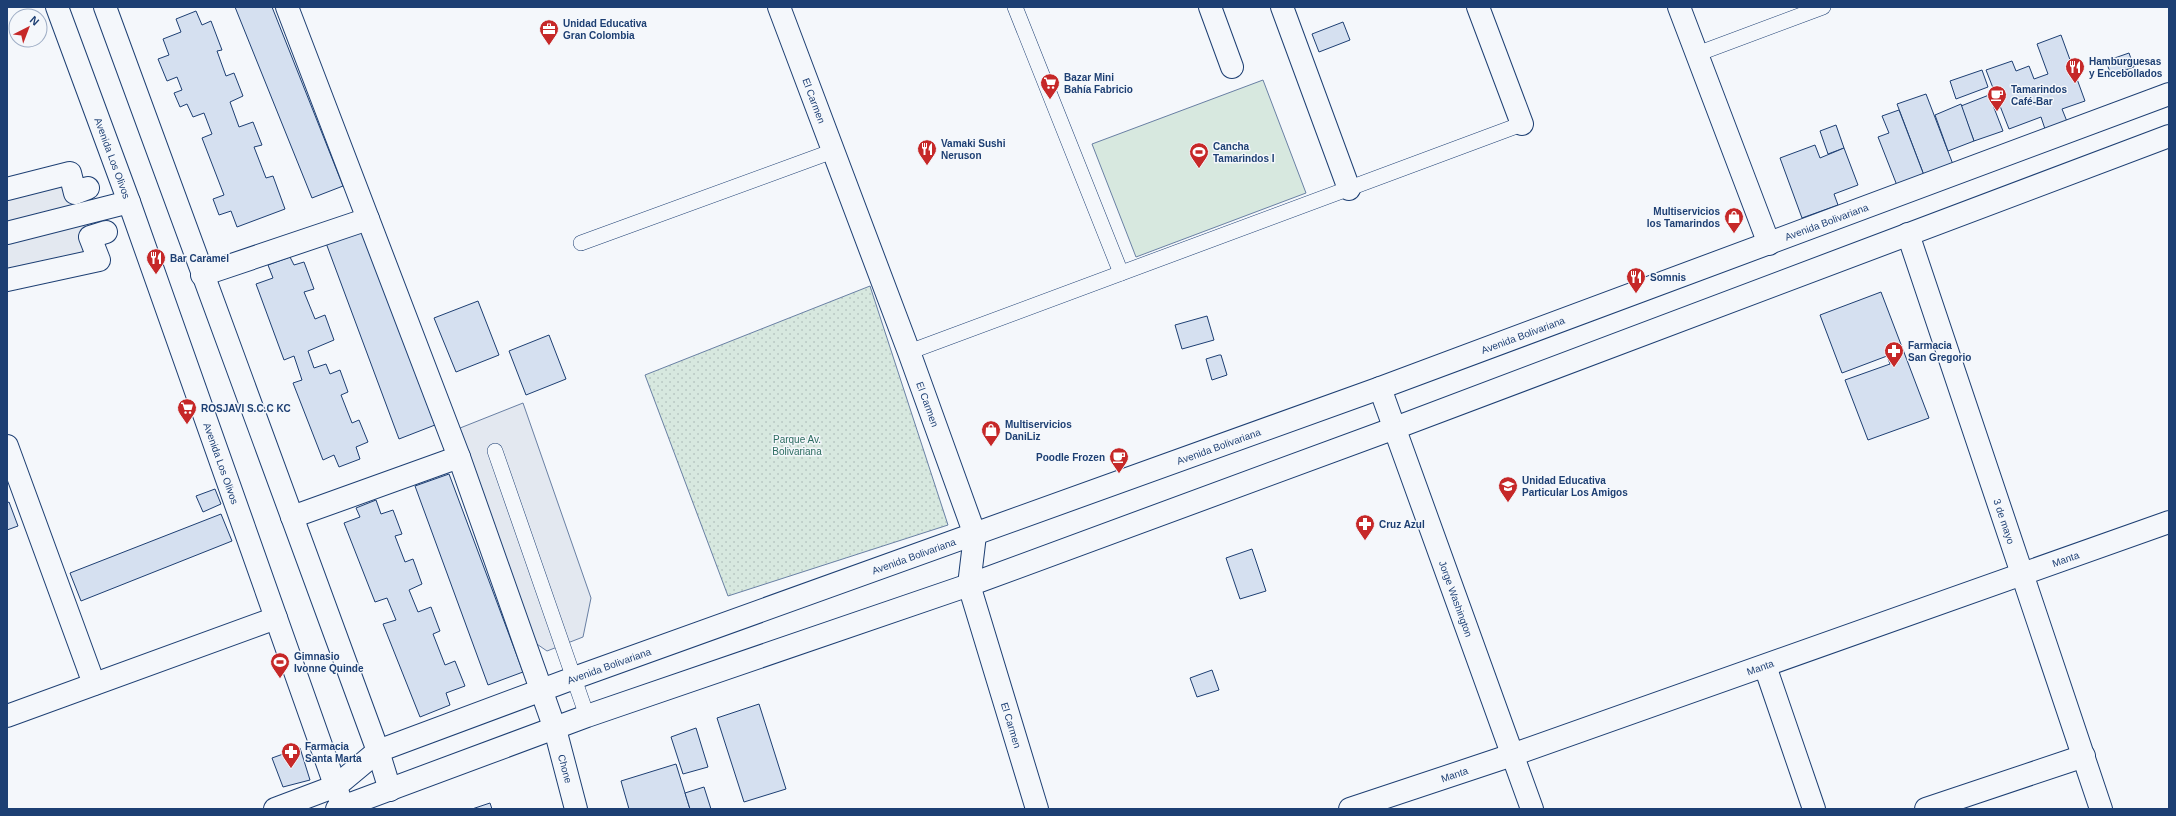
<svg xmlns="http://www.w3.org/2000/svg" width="2176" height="816" viewBox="0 0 2176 816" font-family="Helvetica,sans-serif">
  <defs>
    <pattern id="park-dots" width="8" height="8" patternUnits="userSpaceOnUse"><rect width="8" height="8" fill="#d7e8df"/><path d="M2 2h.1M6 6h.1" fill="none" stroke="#b8c8c3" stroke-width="1.8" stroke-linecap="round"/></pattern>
  </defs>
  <rect width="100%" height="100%" fill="#f4f7fb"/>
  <polygon fill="url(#park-dots)" stroke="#687fa3" points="870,286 948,525 728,596 645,375"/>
  <polygon fill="#d7e8df" stroke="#687fa3" points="1263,80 1306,193 1136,257 1092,144"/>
  <g fill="#e3e8f0" stroke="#687fa3">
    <polygon points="70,173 88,188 106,232 99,260 7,280 7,189"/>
    <polygon points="523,403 591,598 583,637 547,651 512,627 445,434"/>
  </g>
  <g fill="#d5e0f0" stroke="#1d3f73">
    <polygon points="235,7 272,7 343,186 312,198"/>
    <polygon points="196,11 202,25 211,21 222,50 217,51 226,76 234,73 243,96 230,102 239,127 253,122 262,145 254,147 266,178 273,176 285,209 237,227 231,211 219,215 213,199 224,195 202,138 212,134 204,113 193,117 187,104 180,107 174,93 182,90 177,77 167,81 158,59 169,55 163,39 181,32 176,19"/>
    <polygon points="1343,22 1350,40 1319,52 1312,34"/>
    <polygon points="2061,35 2085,101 2062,109 2068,124 2046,132 2041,117 2009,129 1986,70 2012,61 2016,71 2029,66 2034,79 2048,74 2037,44"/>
    <polygon points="2129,53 2134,67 2111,75 2106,61"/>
    <polygon points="1982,70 1988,87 1956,99 1950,81"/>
    <polygon points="1926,94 1954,167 1925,178 1897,104"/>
    <polygon points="1989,95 2003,131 1974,141 1961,106"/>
    <polygon points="1961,104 1974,141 1948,151 1935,115"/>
    <polygon points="1899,110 1925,178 1898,188 1878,137 1889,133 1882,116"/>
    <polygon points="1836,125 1844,148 1828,154 1820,131"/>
    <polygon points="1815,145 1820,158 1844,148 1858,185 1834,194 1838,205 1802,218 1780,158"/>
    <polygon points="362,230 435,425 399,439 326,243"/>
    <polygon points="290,257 294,265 304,262 314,289 304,292 315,319 325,315 334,340 308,351 314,368 326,364 330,374 340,370 348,392 341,395 352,423 359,420 368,442 356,447 360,459 339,467 334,455 323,460 293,383 302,380 294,356 284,360 256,284 273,278 268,265"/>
    <polygon points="1881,292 1929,418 1868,440 1845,380 1890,364 1887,356 1842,373 1820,315"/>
    <polygon points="478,301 499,355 456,372 434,318"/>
    <polygon points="1207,316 1214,340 1182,349 1175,325"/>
    <polygon points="549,335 566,379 526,395 509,351"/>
    <polygon points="1219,355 1221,355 1227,375 1212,380 1206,359"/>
    <polygon points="449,474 523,672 488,685 415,486"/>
    <polygon points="215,489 221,504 203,512 196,496"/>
    <polygon points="376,500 381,514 393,510 402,534 395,536 405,562 413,559 422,584 409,590 418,612 431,607 440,631 433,634 445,665 455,661 465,686 446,693 450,705 420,717 383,624 396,620 387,598 375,602 344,523 360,517 356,508"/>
    <polygon points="9,502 18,526 7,530 7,503"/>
    <polygon points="221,514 232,541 81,601 70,573"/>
    <polygon points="1252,549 1266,591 1240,599 1226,558"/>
    <polygon points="1212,670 1219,690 1197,697 1190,678"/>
    <polygon points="759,704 786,789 744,802 717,718"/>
    <polygon points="696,728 708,767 683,774 671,737"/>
    <polygon points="300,748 310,780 283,787 272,758"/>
    <polygon points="676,764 690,809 629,809 621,781"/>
    <polygon points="704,787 711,809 690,809 685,793"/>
    <polygon points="490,803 492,809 472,809"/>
  </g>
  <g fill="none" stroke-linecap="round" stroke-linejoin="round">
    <defs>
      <g id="service">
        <polyline points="1015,7 1121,273"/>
        <polyline points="1697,54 1823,7"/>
        <polyline points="581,243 833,151"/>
        <polyline points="909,352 1522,124"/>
        <polyline points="495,451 587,716"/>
      </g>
      <g id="pedestrian">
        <polyline points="287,7 459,457 555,729"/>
        <polyline points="7,189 70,173 75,193 88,188"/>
        <polyline points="202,275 368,219"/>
        <polyline points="7,280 99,260 90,237 106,232"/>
        <polyline points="7,446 94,684"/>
        <polyline points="292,517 459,457"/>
        <polyline points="7,716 276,618"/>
      </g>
      <g id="minor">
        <path id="s1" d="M779,7L909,352L975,535L969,585L1037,809"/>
        <polyline points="1210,7 1232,67"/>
        <polyline points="1282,7 1349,189"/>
        <polyline points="1478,7 1522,124"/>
        <polyline points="1679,7 1769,244"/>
        <polyline points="7,233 129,202"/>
        <path id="s2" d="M1908,234L2101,809"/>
        <path id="s3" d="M1380,388L1532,809"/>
        <polyline points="1765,666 1814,809"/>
        <path id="s4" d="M555,729L576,809"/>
        <path id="s5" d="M1350,809L1512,755L2169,522"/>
        <polyline points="1926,809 2084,756"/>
      </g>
      <g id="tertiary">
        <path id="s6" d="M57,7L129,202L340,799"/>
        <polyline points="105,7 378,751 390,790"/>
        <path id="s7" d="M275,809L336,786L378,751L574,678L1380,388L2169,94"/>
        <polyline points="337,809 587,716 969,585 1395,428 2169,136"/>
      </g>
    </defs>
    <use href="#service" stroke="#1d3f73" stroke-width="16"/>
    <use href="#pedestrian" stroke="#1d3f73" stroke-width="24"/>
    <use href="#minor" stroke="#1d3f73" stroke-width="24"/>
    <use href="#tertiary" stroke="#1d3f73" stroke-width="24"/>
    <use href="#service" stroke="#f4f7fb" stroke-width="15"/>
    <use href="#pedestrian" stroke="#f4f7fb" stroke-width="22"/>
    <use href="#minor" stroke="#f4f7fb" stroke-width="22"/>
    <use href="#tertiary" stroke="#f4f7fb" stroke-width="22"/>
  </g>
  <defs>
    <symbol id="office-pin" viewBox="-11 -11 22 30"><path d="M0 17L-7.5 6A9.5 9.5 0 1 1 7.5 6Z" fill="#c62828" stroke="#f4f7fb"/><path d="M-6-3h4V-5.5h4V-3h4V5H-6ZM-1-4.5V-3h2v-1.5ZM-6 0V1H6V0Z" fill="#fff"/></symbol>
    <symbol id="restaurant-pin" viewBox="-11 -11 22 30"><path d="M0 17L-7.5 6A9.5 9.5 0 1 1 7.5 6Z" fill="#c62828" stroke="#f4f7fb"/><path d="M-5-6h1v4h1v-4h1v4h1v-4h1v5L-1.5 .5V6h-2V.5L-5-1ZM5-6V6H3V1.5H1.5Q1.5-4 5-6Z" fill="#fff"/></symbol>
    <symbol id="supermarket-pin" viewBox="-11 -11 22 30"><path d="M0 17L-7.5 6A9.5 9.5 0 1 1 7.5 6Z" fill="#c62828" stroke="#f4f7fb"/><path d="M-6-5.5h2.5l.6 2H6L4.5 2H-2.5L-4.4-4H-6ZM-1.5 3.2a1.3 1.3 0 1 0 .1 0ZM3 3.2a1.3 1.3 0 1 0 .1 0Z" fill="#fff"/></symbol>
    <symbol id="cafe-pin" viewBox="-11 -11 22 30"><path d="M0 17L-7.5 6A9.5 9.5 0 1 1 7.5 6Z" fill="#c62828" stroke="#f4f7fb"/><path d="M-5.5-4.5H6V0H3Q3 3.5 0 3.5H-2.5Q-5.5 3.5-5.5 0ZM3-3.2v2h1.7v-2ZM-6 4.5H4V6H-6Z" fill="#fff"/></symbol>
    <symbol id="stadium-pin" viewBox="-11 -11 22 30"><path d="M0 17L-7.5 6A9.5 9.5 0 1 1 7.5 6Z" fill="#c62828" stroke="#f4f7fb"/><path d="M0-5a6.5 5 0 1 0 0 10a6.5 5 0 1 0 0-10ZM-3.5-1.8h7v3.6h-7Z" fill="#fff"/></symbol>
    <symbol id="shop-pin" viewBox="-11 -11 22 30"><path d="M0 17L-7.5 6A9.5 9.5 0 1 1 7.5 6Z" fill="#c62828" stroke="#f4f7fb"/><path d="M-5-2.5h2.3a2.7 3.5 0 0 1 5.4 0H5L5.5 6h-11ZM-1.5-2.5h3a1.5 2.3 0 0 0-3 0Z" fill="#fff"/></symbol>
    <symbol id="pharmacy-pin" viewBox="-11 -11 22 30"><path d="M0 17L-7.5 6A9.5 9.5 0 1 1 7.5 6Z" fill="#c62828" stroke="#f4f7fb"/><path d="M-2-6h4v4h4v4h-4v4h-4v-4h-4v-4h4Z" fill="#fff"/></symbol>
    <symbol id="school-pin" viewBox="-11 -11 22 30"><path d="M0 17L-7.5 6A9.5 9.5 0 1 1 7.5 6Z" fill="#c62828" stroke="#f4f7fb"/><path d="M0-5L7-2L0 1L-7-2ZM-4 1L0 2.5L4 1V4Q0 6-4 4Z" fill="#fff"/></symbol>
  </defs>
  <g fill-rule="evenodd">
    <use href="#office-pin" x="538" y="18" width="22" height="30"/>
    <use href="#restaurant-pin" x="2064" y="56" width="22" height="30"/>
    <use href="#supermarket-pin" x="1039" y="72" width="22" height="30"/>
    <use href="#cafe-pin" x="1986" y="84" width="22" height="30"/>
    <use href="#restaurant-pin" x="916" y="138" width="22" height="30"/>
    <use href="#stadium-pin" x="1188" y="141" width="22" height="30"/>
    <use href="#shop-pin" x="1723" y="206" width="22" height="30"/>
    <use href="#restaurant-pin" x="145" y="247" width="22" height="30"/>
    <use href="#restaurant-pin" x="1625" y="266" width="22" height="30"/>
    <use href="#pharmacy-pin" x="1883" y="340" width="22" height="30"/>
    <use href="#supermarket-pin" x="176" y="397" width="22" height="30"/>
    <use href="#shop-pin" x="980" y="419" width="22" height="30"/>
    <use href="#cafe-pin" x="1108" y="446" width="22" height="30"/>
    <use href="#school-pin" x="1497" y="475" width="22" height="30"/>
    <use href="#pharmacy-pin" x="1354" y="513" width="22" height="30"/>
    <use href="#stadium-pin" x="269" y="651" width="22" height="30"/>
    <use href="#pharmacy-pin" x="280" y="741" width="22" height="30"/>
  </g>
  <g text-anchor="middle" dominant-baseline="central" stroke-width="3" stroke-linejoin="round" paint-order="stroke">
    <g font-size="10" font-weight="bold" fill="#1d3f73" stroke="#f4f7fb" text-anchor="start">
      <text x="563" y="23">Unidad Educativa<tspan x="563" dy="12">Gran Colombia</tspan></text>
      <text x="2089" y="61">Hamburguesas<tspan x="2089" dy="12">y Encebollados</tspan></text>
      <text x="1064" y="77">Bazar Mini<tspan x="1064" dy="12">Bahía Fabricio</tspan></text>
      <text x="2011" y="89">Tamarindos<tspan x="2011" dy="12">Café-Bar</tspan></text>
      <text x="941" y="143">Vamaki Sushi<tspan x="941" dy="12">Neruson</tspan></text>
      <text x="1213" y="146">Cancha<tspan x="1213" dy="12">Tamarindos I</tspan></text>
      <text x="1720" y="211" text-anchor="end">Multiservicios<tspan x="1720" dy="12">los Tamarindos</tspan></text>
      <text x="170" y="258">Bar Caramel</text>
      <text x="1650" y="277">Somnis</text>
      <text x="1908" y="345">Farmacia<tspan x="1908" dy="12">San Gregorio</tspan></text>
      <text x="201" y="408">ROSJAVI S.C.C KC</text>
      <text x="1005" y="424">Multiservicios<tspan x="1005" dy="12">DaniLiz</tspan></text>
      <text x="1105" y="457" text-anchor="end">Poodle Frozen</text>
      <text x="1522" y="480">Unidad Educativa<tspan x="1522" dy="12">Particular Los Amigos</tspan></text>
      <text x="1379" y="524">Cruz Azul</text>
      <text x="294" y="656">Gimnasio<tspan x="294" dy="12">Ivonne Quinde</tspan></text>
      <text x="305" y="746">Farmacia<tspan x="305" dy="12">Santa Marta</tspan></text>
    </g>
    <g font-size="10" fill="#1d3f73" stroke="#f4f7fb">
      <text stroke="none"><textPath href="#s1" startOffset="100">El Carmen</textPath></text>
      <text stroke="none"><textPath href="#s6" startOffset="161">Avenida Los Olivos</textPath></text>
      <text stroke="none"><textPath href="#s7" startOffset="1662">Avenida Bolivariana</textPath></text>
      <text stroke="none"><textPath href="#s7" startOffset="1338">Avenida Bolivariana</textPath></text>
      <text stroke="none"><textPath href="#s1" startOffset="424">El Carmen</textPath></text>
      <text stroke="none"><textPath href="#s7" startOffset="1014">Avenida Bolivariana</textPath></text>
      <text stroke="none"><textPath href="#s6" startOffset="485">Avenida Los Olivos</textPath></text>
      <text stroke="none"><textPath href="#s2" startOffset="303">3 de mayo</textPath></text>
      <text stroke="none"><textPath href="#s7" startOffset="690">Avenida Bolivariana</textPath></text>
      <text stroke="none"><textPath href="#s5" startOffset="758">Manta</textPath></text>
      <text stroke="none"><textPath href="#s3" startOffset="224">Jorge Washington</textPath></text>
      <text stroke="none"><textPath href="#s7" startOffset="366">Avenida Bolivariana</textPath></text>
      <text stroke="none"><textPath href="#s5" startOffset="434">Manta</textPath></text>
      <text stroke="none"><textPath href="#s1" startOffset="760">El Carmen</textPath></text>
      <text stroke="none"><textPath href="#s4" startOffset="41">Chone</textPath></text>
      <text stroke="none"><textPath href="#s5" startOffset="110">Manta</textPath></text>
    </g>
    <g font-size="10" fill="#2c6c60" stroke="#f4f7fb">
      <text x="797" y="439">Parque Av.<tspan x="797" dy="12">Bolivariana</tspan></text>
    </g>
  </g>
  <rect width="2176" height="816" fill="none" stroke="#1d3f73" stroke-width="16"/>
  <g transform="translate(28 28) rotate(42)"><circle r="19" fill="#f4f7fb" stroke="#9eadc5"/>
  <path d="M0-3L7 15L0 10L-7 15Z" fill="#c62828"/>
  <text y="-6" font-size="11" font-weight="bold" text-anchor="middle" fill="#1d3f73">N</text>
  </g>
</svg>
